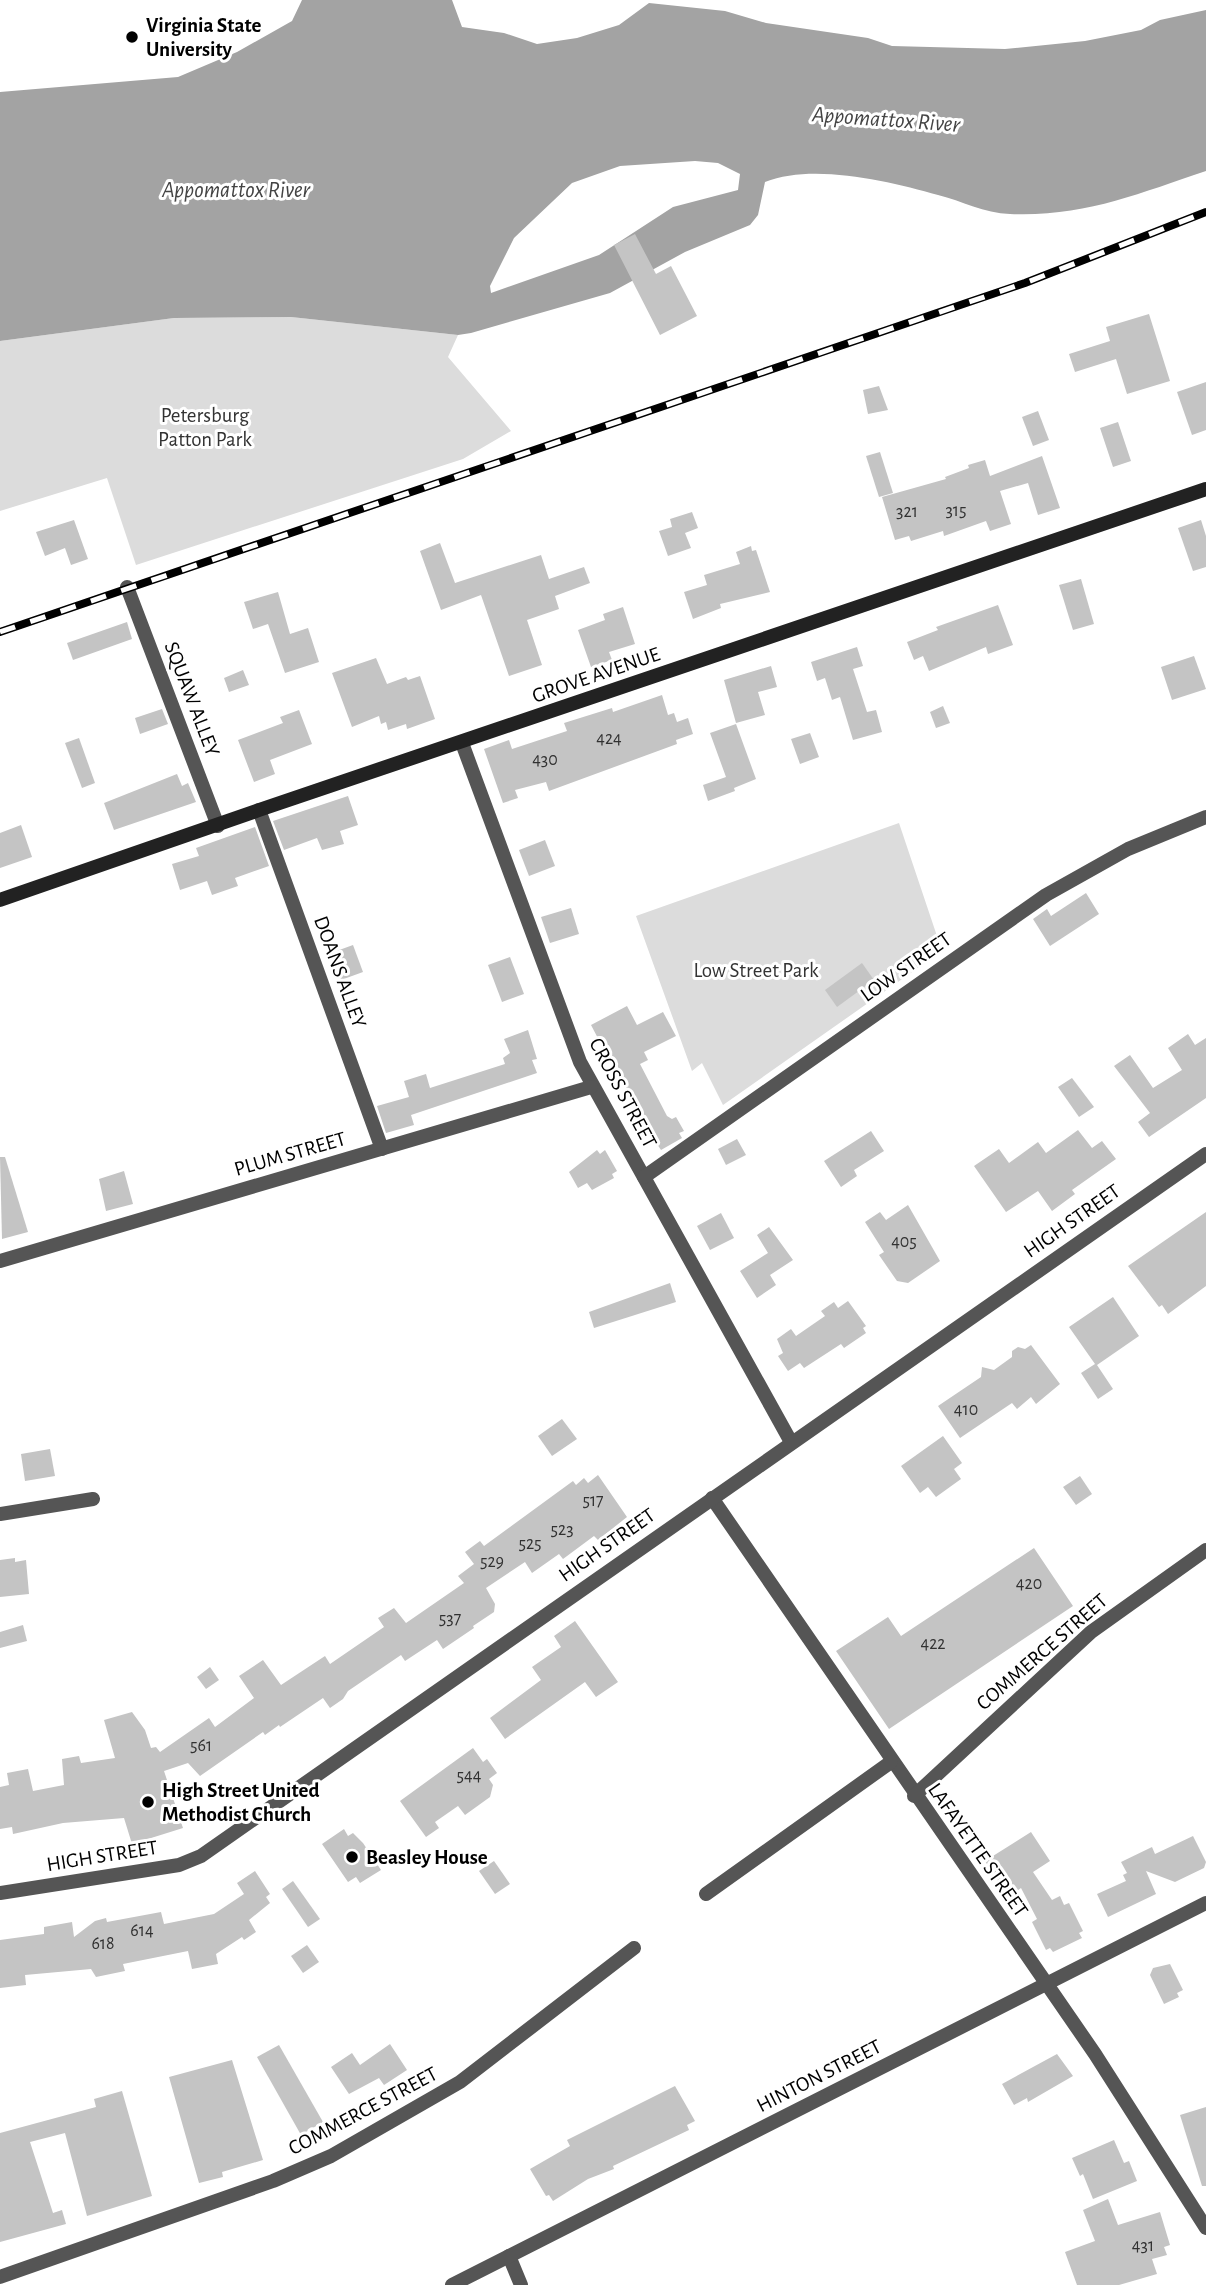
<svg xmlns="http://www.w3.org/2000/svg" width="1206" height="2285" viewBox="0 0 1206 2285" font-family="'Alegreya Sans',sans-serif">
  <rect width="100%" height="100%" fill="#fff"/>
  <g fill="#dcdcdc">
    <polygon points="291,317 458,335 448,357 511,431 463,459 136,565 107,478 0,511 0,341 174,318"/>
    <polygon points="899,823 942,951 723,1105 702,1063 692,1071 636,916"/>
  </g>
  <path fill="#a3a3a3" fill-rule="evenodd" d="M302,0H452L462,27L504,33L537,44L577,38L619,25L649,3L725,11L766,23L868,38L892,46L1005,49L1085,41L1141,30L1160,20L1206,10V171C1137,194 1084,217 1010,214C984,213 962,201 938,195C888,181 813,163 765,182L758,215L750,225L685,252L610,293L471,333L458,335L291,317L174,318L0,341V92L178,77L237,52L292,21ZM695,161L718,163L740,174L738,190L673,207L599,255L491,293L490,286L514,238L572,183L620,166Z"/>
  <g fill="#c4c4c4">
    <polygon points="635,234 656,274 671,266 697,316 660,335 614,245"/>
    <polygon points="1149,314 1170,381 1127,394 1116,359 1075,372 1069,354 1110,341 1106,327"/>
    <polygon points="1206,382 1206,430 1192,435 1177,392"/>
    <polygon points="879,386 888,410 868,414 863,390"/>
    <polygon points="1038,411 1049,440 1033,446 1022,417"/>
    <polygon points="1118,422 1131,461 1113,467 1100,428"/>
    <polygon points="880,452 893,493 879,497 866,456"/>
    <polygon points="1042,456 1060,508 1038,515 1028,483 1000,491 1011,524 990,531 986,521 944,536 943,531 911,541 909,536 895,540 882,497 946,479 945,477 969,468 968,465 985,460 990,476"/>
    <polygon points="692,512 698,528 685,533 691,548 668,556 659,531 672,527 670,519"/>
    <polygon points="74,520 88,559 71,565 65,548 45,556 36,532"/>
    <polygon points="1201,520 1206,536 1206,567 1193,571 1178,528"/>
    <polygon points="440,543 455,583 541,555 549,579 584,567 590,583 555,596 559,609 527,620 542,665 509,676 481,595 441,610 420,551"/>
    <polygon points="751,546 752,551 756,550 770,592 720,604 721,608 693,619 684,592 707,585 704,575 740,564 736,552"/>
    <polygon points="1081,579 1094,624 1073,630 1059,585"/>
    <polygon points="278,592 290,634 308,628 319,662 285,673 268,624 253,629 244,602"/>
    <polygon points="998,605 1013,645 988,654 986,647 929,671 923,656 914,660 907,642 938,630 936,627"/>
    <polygon points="623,607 635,644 609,652 612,660 591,667 578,630 605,620 603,614"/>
    <polygon points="127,622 132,639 73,660 67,643"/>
    <polygon points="857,647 863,666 853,669 867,712 876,710 882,732 853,740 840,697 832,700 825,678 817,681 811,662"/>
    <polygon points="1194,656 1206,689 1172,700 1161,667"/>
    <polygon points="376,658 387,684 406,677 408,680 420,676 435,719 407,729 406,724 388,730 386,722 381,724 379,716 352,727 332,673"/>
    <polygon points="771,666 777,687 758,692 765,715 736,723 724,680"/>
    <polygon points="243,670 249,685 229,692 224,678"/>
    <polygon points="662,695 668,715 674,713 677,722 688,718 693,734 676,740 677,744 549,791 546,782 515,790 518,798 503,803 484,749 509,740 512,749 567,731 564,723 612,708 613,712"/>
    <polygon points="943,706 950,723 936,728 930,712"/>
    <polygon points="162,709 168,724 140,734 135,718"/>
    <polygon points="299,710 312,744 270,760 275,774 254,782 238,740 283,723 280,717"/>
    <polygon points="736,724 756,779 734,788 735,791 708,801 703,785 726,777 710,733"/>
    <polygon points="810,733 819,757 800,764 791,739"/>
    <polygon points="79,738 95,783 82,788 65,743"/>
    <polygon points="177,774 182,786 188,783 196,802 114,830 104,803"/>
    <polygon points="348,796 358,825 340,831 344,844 322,850 317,838 284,850 273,821"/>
    <polygon points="21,825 32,857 0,868 0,833"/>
    <polygon points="255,827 269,866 235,878 238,886 212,895 207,881 180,890 172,864 199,856 196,848"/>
    <polygon points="545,840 555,866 529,876 519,850"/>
    <polygon points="1086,893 1099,914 1050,946 1033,919 1047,909 1051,916"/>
    <polygon points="571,908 579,934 550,943 541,917"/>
    <polygon points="353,945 363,972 341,980 331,953"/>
    <polygon points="510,957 524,994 502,1002 488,965"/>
    <polygon points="862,963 874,980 837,1007 825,990"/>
    <polygon points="627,1006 637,1025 663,1012 676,1036 644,1052 648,1060 640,1064 667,1116 672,1119 676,1117 684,1131 679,1133 682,1138 661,1150 638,1115 616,1063 612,1065 591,1025"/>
    <polygon points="528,1030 537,1059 532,1060 537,1073 411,1115 414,1125 386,1133 377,1106 409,1097 404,1081 426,1074 430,1088 505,1064 503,1058 510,1053 504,1039"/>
    <polygon points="1188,1034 1195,1045 1206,1038 1206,1098 1149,1137 1138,1122 1150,1113 1114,1066 1130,1055 1153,1088 1182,1070 1168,1048"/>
    <polygon points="1072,1078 1094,1107 1079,1117 1058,1087"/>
    <polygon points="1078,1130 1092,1148 1102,1141 1116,1159 1072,1190 1075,1194 1052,1211 1038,1191 1006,1212 974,1166 999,1149 1009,1163 1038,1142 1046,1153"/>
    <polygon points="871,1131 884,1151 854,1170 857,1176 841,1187 824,1161"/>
    <polygon points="737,1139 746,1155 726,1165 718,1149"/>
    <polygon points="597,1150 600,1154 605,1150 617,1171 612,1174 614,1178 592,1190 587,1183 578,1188 569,1172"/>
    <polygon points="0,1157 5,1157 28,1232 2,1239"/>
    <polygon points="124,1171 133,1204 106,1211 99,1179"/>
    <polygon points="908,1205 940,1261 908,1283 897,1281 879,1255 884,1252 865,1222 880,1212 886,1220"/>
    <polygon points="1206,1212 1206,1286 1168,1314 1162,1305 1159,1307 1128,1266"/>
    <polygon points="721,1213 734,1238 710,1250 697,1226"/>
    <polygon points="769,1227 793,1260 770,1275 776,1285 757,1298 740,1271 768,1253 757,1235"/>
    <polygon points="670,1283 676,1302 594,1328 589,1312"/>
    <polygon points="1113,1297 1139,1336 1097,1365 1113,1389 1098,1399 1081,1373 1095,1364 1069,1327"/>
    <polygon points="848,1301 866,1326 863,1328 866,1333 844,1348 841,1344 804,1368 800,1363 788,1371 778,1356 783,1353 777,1339 791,1329 796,1336 825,1316 821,1311 834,1302 838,1308"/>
    <polygon points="1031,1345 1060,1384 1036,1404 1031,1397 1017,1409 1012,1403 960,1438 938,1406 981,1377 982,1367 994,1370 1012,1357 1012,1351 1018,1347 1025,1349"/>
    <polygon points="562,1419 577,1439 552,1456 538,1436"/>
    <polygon points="943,1436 962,1463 954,1469 961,1479 936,1497 928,1487 920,1493 901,1466"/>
    <polygon points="50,1449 55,1476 25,1481 21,1454"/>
    <polygon points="598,1475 627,1517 598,1540 594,1536 563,1559 559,1554 532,1573 525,1562 486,1588 495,1604 494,1612 473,1626 474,1628 443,1649 437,1640 405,1661 401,1655 348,1691 343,1699 330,1708 323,1698 280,1727 279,1725 265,1735 263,1732 200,1776 188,1763 164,1771 183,1828 132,1844 124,1818 63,1823 13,1834 12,1827 0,1829 0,1787 9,1785 7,1773 28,1769 33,1791 64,1785 62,1759 79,1756 81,1763 115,1758 104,1720 132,1712 145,1730 151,1748 156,1747 160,1752 209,1718 215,1727 254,1698 239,1676 263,1660 281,1685 325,1656 330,1664 384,1627 378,1618 394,1608 406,1623 464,1583 458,1576 474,1564 465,1552 480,1541 484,1546 573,1481 576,1485 584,1478 588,1483"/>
    <polygon points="1080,1476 1092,1494 1076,1505 1063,1487"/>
    <polygon points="1034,1548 1073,1606 889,1729 836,1651 888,1617 901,1636"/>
    <polygon points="15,1558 15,1562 26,1560 29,1594 0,1597 0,1560"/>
    <polygon points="575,1621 618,1682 596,1697 585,1682 505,1739 490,1718 541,1680 532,1667 561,1647 554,1636"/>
    <polygon points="23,1625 27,1641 0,1648 0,1632"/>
    <polygon points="210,1667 219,1680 206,1689 197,1677"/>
    <polygon points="473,1748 483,1762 487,1759 497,1773 489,1779 493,1785 490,1797 465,1815 458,1806 435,1822 439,1828 426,1837 400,1801"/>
    <polygon points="344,1829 348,1836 353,1833 363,1843 381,1870 360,1883 356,1877 348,1882 322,1844"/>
    <polygon points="1031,1832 1050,1861 1033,1872 1052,1900 1060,1896 1064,1905 1069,1903 1083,1931 1079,1933 1082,1938 1053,1952 1050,1948 1046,1950 1032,1922 1037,1919 1021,1888 1008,1897 985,1861"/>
    <polygon points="1193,1836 1206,1862 1204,1868 1175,1882 1146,1871 1156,1894 1108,1917 1097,1894 1126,1881 1123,1875 1127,1873 1121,1862 1152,1847 1155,1854"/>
    <polygon points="494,1861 510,1884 495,1894 479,1871"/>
    <polygon points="255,1871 270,1894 266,1897 270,1903 249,1920 256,1932 244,1940 242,1937 216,1954 218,1964 192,1969 188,1951 123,1964 125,1971 96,1977 91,1969 25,1975 26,1985 0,1988 0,1940 44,1934 44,1927 72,1922 74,1937 95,1921 106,1918 107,1922 161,1912 164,1924 214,1914 244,1894 237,1883"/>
    <polygon points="293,1881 320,1919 308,1927 282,1889"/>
    <polygon points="307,1945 319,1962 303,1973 291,1956"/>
    <polygon points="1170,1964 1183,1990 1177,1993 1179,1997 1164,2004 1150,1975 1153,1968"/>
    <polygon points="390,2044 407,2070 384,2085 379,2078 349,2094 331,2067 352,2053 360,2065"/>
    <polygon points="279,2045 323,2122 301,2135 257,2057"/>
    <polygon points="1057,2054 1073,2076 1028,2102 1027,2098 1014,2105 1002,2084"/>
    <polygon points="232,2060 263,2160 222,2172 223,2177 199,2183 169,2077"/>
    <polygon points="675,2086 695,2121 687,2125 689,2130 613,2166 614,2169 588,2179 553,2201 549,2195 546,2196 530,2169 570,2146 567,2140"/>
    <polygon points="122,2091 152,2196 87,2216 65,2133 30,2142 53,2213 62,2210 66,2224 0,2242 0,2133 96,2107 94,2099"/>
    <polygon points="1206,2107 1206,2186 1202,2186 1180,2115"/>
    <polygon points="1114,2140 1124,2163 1129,2161 1137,2181 1093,2199 1083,2174 1080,2176 1072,2158"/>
    <polygon points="1108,2199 1118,2225 1160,2212 1170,2245 1164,2247 1167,2255 1152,2259 1157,2274 1119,2285 1077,2285 1065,2252 1095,2241 1083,2210"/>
  </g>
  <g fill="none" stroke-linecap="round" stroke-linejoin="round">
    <g stroke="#555" stroke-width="14">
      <polyline points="127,587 218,826"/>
      <polyline points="462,743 580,1062 791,1442"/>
      <polyline points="259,810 382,1149"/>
      <polyline points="644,1177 1046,895 1128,849 1206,817"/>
      <polyline points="0,1261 591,1087"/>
      <polyline points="712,1498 1095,2054 1206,2228"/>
      <polyline points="0,1514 93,1499"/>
      <polyline points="914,1796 1091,1632 1206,1550"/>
      <polyline points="0,1893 179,1865 201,1856 1206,1154"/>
      <polyline points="706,1894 891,1762"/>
      <polyline points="509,2256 521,2285"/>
      <polyline points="0,2277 273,2181 331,2156 460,2082 634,1948"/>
      <polyline points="452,2285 1206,1903"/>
    </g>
    <polyline stroke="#222" stroke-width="14" points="0,900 259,810 1206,489"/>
    <defs>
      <polyline id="rail" points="0,632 1025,283 1206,212"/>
    </defs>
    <use href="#rail" stroke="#000" stroke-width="8"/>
    <use href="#rail" stroke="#fff" stroke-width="5" stroke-dasharray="16" stroke-linecap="butt"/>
  </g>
  <g fill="#000" stroke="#fff" stroke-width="2.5">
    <circle cx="132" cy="37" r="7"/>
    <circle cx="148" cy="1802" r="7"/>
    <circle cx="352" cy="1857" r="7"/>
  </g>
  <g text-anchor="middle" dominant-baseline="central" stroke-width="6" stroke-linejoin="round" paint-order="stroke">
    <g font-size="18" fill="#313131">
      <text x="956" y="511">315</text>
      <text x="907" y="512">321</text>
      <text x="609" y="739">424</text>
      <text x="545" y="760">430</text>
      <text x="904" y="1242">405</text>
      <text x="966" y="1410">410</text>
      <text x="593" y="1501">517</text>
      <text x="562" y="1530">523</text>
      <text x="530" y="1544">525</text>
      <text x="492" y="1562">529</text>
      <text x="1029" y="1584">420</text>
      <text x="450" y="1619">537</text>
      <text x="933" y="1644">422</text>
      <text x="201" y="1746">561</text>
      <text x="469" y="1776">544</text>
      <text x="142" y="1931">614</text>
      <text x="103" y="1944">618</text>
      <text x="1143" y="2246">431</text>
    </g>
    <g font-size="21" font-weight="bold" fill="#000" stroke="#fff" text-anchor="start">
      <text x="146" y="25">Virginia State<tspan x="146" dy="24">University</tspan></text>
      <text x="162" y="1790">High Street United<tspan x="162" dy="24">Methodist Church</tspan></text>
      <text x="366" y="1857">Beasley House</text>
    </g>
    <g font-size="21" fill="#333" stroke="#fff">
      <text x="205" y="415">Petersburg<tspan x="205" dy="24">Patton Park</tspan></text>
      <text x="756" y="970">Low Street Park</text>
    </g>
    <g font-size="21" fill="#000" stroke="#fff">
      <text transform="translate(596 675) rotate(-19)">GROVE AVENUE</text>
      <text transform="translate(192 699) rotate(69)">SQUAW ALLEY</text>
      <text transform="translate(906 967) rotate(-35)">LOW STREET</text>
      <text transform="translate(340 972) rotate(70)">DOANS ALLEY</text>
      <text transform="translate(623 1093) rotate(62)">CROSS STREET</text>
      <text transform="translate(290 1154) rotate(-16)">PLUM STREET</text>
      <text transform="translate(1072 1221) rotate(-35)">HIGH STREET</text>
      <text transform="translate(607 1545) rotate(-35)">HIGH STREET</text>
      <text transform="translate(1042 1652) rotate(-41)">COMMERCE STREET</text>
      <text transform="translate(978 1850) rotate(55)">LAFAYETTE STREET</text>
      <text transform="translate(102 1856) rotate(-9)">HIGH STREET</text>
      <text transform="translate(819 2076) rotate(-27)">HINTON STREET</text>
      <text transform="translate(363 2111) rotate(-28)">COMMERCE STREET</text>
    </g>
    <g font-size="23" font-style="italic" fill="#444" stroke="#fff">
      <text transform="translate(886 120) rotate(4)">Appomattox River</text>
      <text x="236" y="190">Appomattox River</text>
    </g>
  </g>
</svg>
